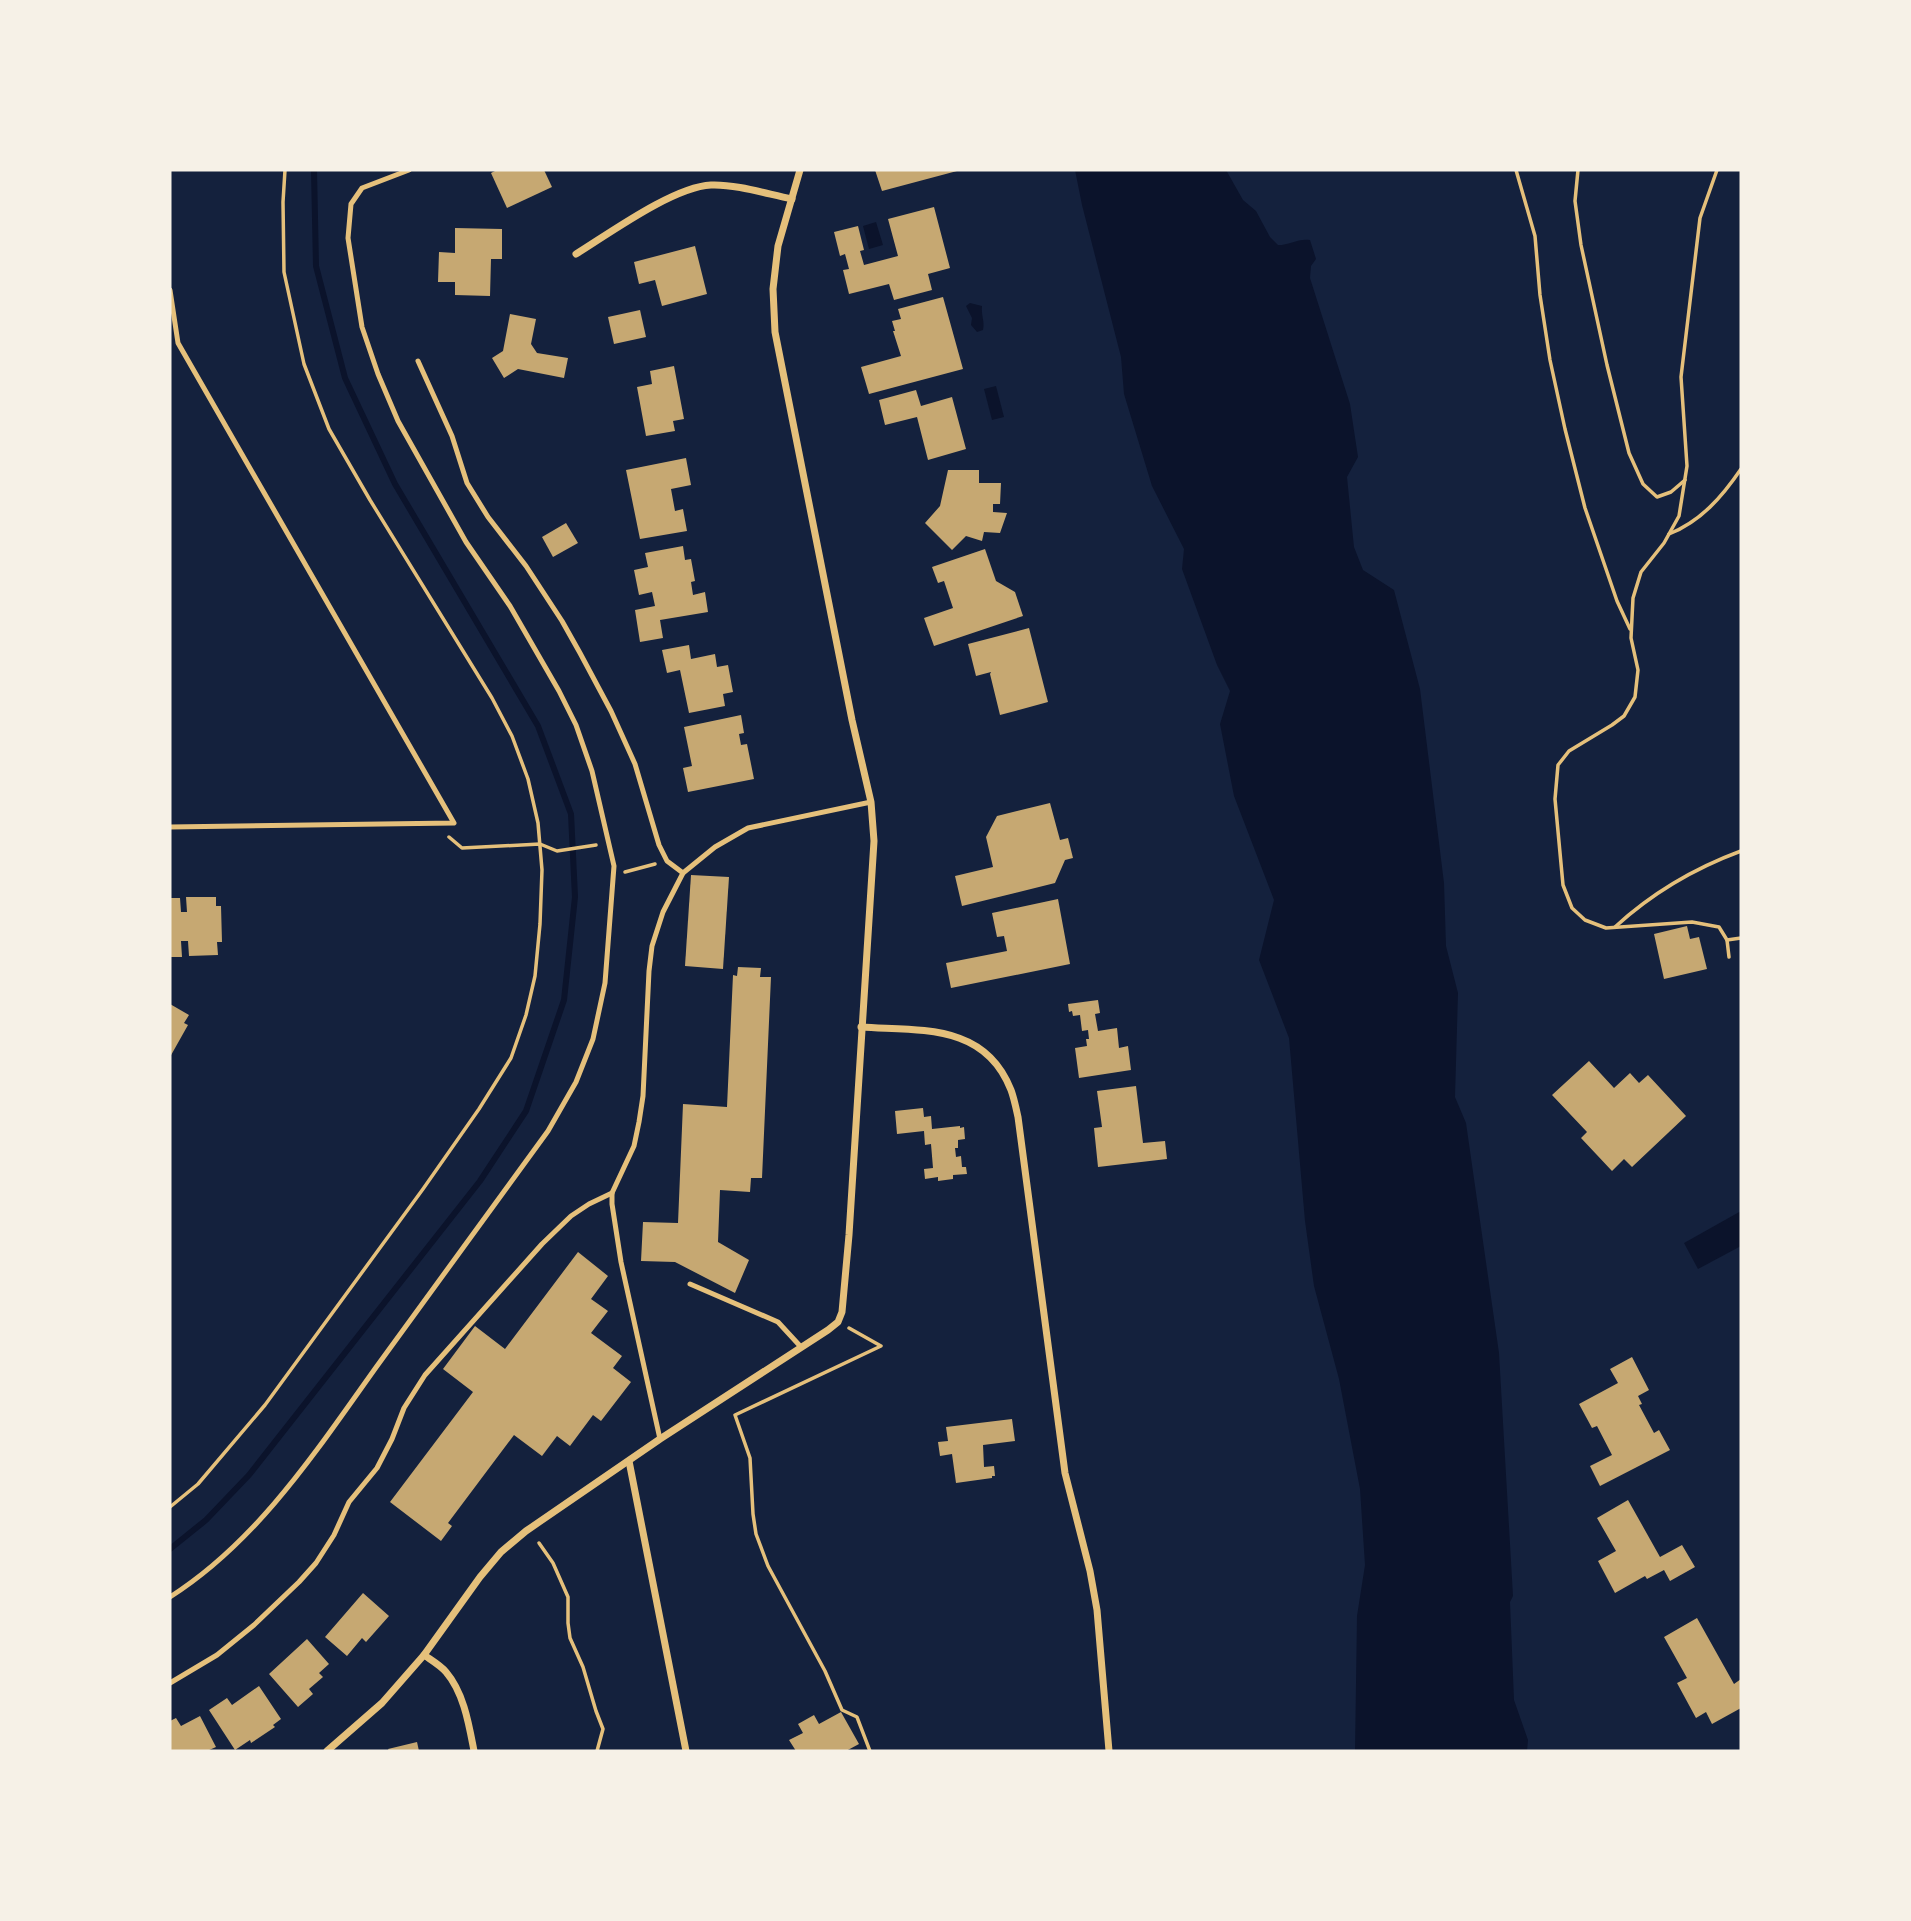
<svg xmlns="http://www.w3.org/2000/svg" width="1911" height="1921" viewBox="0 0 1911 1921" font-family="Arial,sans-serif">
  <rect width="100%" height="100%" fill="#14213d"/>
  <g fill="#0b132b">
    <path d="M1075,170H1226L1243,200L1256,211L1270,237L1278,245C1289,245 1299,238 1310,240L1316,259L1311,266L1310,278L1350,404L1358,457L1347,477L1354,547L1363,570L1394,590L1420,689L1444,883L1446,946L1458,993L1455,1097L1466,1123L1499,1353L1513,1596L1510,1602L1514,1700L1528,1740L1527,1751H1355L1357,1616L1365,1565L1360,1489L1339,1379L1314,1286L1305,1221L1289,1038L1259,960L1274,900L1234,796L1220,724L1230,691L1217,665L1182,569L1184,549L1152,486L1124,394L1121,357L1082,205Z"/>
    <polygon points="876,222 883,245 869,249 863,226"/>
    <path d="M970,303L982,306C981,316 985,321 983,330L977,332L971,325L972,318L966,306Z"/>
    <polygon points="996,386 1004,417 992,420 984,389"/>
    <polygon points="1741,1211 1741,1246 1698,1269 1684,1243"/>
  </g>
  <g fill="none" stroke-linecap="round" stroke-linejoin="round">
    <polyline stroke="#0b132b" stroke-width="6" points="170,1549 206,1520 249,1475 480,1181 526,1111 564,1000 575,897 571,814 538,726 395,484 345,378 316,266 314,170"/>
  </g>
  <g fill="#c6a872">
    <polygon points="497,170 544,170 552,187 507,208 491,173"/>
    <polygon points="875,170 957,170 957,171 882,191"/>
    <polygon points="934,207 950,268 928,274 932,290 894,300 889,284 849,294 843,270 849,269 845,254 840,256 834,232 858,226 864,250 860,251 864,265 898,256 888,219"/>
    <polygon points="455,228 502,229 502,259 491,259 490,296 455,295 455,282 438,282 439,252 455,253"/>
    <polygon points="695,246 707,294 662,306 655,280 639,284 634,262"/>
    <polygon points="943,297 963,369 869,394 861,367 901,356 893,331 895,331 892,321 901,319 898,309"/>
    <polygon points="640,310 646,337 614,344 608,317"/>
    <polygon points="510,314 536,319 531,344 537,353 568,358 564,378 518,369 504,378 492,358 503,351"/>
    <polygon points="674,366 684,419 673,421 675,431 646,436 637,387 652,384 650,371"/>
    <polygon points="916,390 921,406 952,397 966,449 928,460 917,417 885,425 879,400"/>
    <polygon points="686,458 691,485 671,489 675,511 683,509 687,531 640,539 626,470"/>
    <polygon points="948,470 979,470 979,483 1001,483 1000,504 993,504 993,512 1007,513 1000,533 984,532 982,541 966,536 952,550 925,523 940,506"/>
    <polygon points="566,523 578,543 553,557 542,537"/>
    <polygon points="683,546 685,560 691,559 695,581 691,582 693,595 705,592 708,612 660,620 663,638 640,642 635,610 655,606 652,592 639,595 634,570 648,567 645,553"/>
    <polygon points="985,549 996,581 1015,592 1023,616 934,646 924,618 953,608 944,581 938,583 932,567"/>
    <polygon points="1029,628 1048,702 1000,715 990,674 991,672 976,676 968,644"/>
    <polygon points="689,645 691,659 715,654 717,667 728,665 733,692 723,694 725,706 689,713 680,670 667,673 662,650"/>
    <polygon points="741,715 744,733 739,734 741,745 747,744 754,779 688,792 683,768 692,766 684,727"/>
    <polygon points="1050,803 1060,840 1068,838 1073,858 1065,860 1055,883 962,906 955,876 993,867 986,837 997,816"/>
    <polygon points="691,875 729,877 723,969 685,966"/>
    <polygon points="186,897 216,897 216,906 221,906 222,942 217,942 218,955 189,956 188,941 181,941 182,957 170,957 170,898 180,898 181,912 187,912"/>
    <polygon points="1058,899 1070,964 951,988 946,963 1007,951 1004,936 997,937 992,913"/>
    <polygon points="1687,926 1690,939 1699,937 1707,969 1664,979 1654,934"/>
    <polygon points="738,967 761,968 760,977 771,977 762,1178 751,1178 750,1192 720,1190 718,1242 749,1260 735,1293 675,1262 641,1261 643,1222 678,1223 683,1104 727,1107 733,975 737,976"/>
    <polygon points="1098,1000 1100,1013 1095,1014 1098,1031 1117,1028 1119,1048 1128,1046 1131,1070 1079,1078 1075,1048 1087,1046 1086,1039 1089,1039 1088,1030 1082,1031 1080,1015 1073,1016 1072,1011 1069,1012 1068,1004"/>
    <polygon points="170,1004 189,1015 184,1023 188,1025 170,1057"/>
    <polygon points="1589,1061 1614,1088 1630,1073 1639,1083 1648,1075 1686,1116 1632,1167 1624,1159 1612,1171 1581,1138 1587,1132 1552,1095"/>
    <polygon points="1136,1086 1143,1143 1165,1141 1167,1159 1098,1167 1094,1128 1102,1127 1097,1091"/>
    <polygon points="923,1108 924,1117 931,1116 932,1129 960,1126 960,1128 964,1127 965,1139 958,1140 958,1148 955,1148 956,1157 961,1156 962,1167 966,1167 967,1174 953,1175 953,1179 938,1181 938,1177 925,1179 924,1169 933,1168 931,1144 925,1145 924,1131 897,1134 895,1111"/>
    <polygon points="578,1252 608,1276 591,1299 608,1311 591,1333 622,1356 613,1368 631,1382 601,1421 593,1415 570,1446 557,1436 542,1456 514,1435 448,1523 452,1526 441,1541 390,1502 473,1392 443,1369 475,1326 505,1349"/>
    <polygon points="1632,1357 1649,1390 1638,1396 1642,1404 1639,1405 1654,1433 1659,1430 1670,1450 1600,1486 1590,1466 1612,1455 1597,1426 1592,1428 1579,1404 1618,1383 1610,1369"/>
    <polygon points="1012,1419 1015,1441 983,1445 984,1467 994,1466 995,1476 992,1476 992,1478 956,1483 952,1454 940,1456 938,1442 948,1441 946,1427"/>
    <polygon points="1628,1500 1660,1557 1682,1545 1695,1567 1670,1581 1664,1570 1647,1579 1645,1576 1615,1593 1598,1561 1616,1551 1597,1518"/>
    <polygon points="363,1593 389,1616 366,1642 362,1638 347,1656 325,1637"/>
    <polygon points="1697,1618 1734,1684 1741,1679 1741,1708 1712,1724 1706,1712 1696,1718 1677,1683 1687,1678 1664,1637"/>
    <polygon points="307,1639 329,1664 319,1673 323,1677 309,1689 313,1694 298,1707 269,1674"/>
    <polygon points="259,1686 281,1719 273,1725 275,1727 251,1743 250,1740 235,1750 209,1710 227,1698 232,1705"/>
    <polygon points="841,1712 859,1744 846,1751 796,1751 789,1740 803,1733 798,1724 814,1715 819,1724"/>
    <polygon points="200,1716 216,1747 207,1751 170,1751 170,1721 176,1718 181,1726"/>
    <polygon points="417,1742 419,1751 389,1751 388,1749"/>
  </g>
  <g fill="none" stroke-linecap="round" stroke-linejoin="round">
    <g stroke="#e5c07b" stroke-width="3.5">
      <polyline points="1516,170 1535,236 1540,295 1550,360 1565,429 1585,508 1617,601 1630,629"/>
      <polyline points="1578,170 1575,201 1581,245 1607,365 1629,453 1643,484 1657,497 1671,492 1685,480"/>
      <polyline points="1717,170 1700,218 1681,377 1687,466 1679,516 1664,543 1641,572 1633,598 1631,638 1638,670 1635,697 1624,716 1612,725 1569,751 1558,765 1555,799 1563,885 1572,908 1585,920 1606,928 1692,922 1719,927 1727,940 1729,957"/>
      <path d="M1669,534C1701,521 1722,497 1741,469"/>
      <polyline points="449,837 462,848 540,844 557,851 596,845"/>
      <polyline points="625,872 655,864"/>
      <path d="M1615,927C1651,894 1695,868 1741,851"/>
      <polyline points="1727,940 1741,938"/>
      <polyline points="849,1328 881,1346 735,1415 750,1458 753,1514 756,1534 768,1566 825,1671 842,1710 857,1717 870,1751"/>
      <polyline points="170,1507 198,1484 265,1405 423,1189 479,1109 511,1058 526,1015 535,976 540,924 542,870 538,823 528,779 512,736 492,698 370,500 329,429 304,364 284,272 283,202 285,170"/>
      <polyline points="539,1543 553,1563 568,1597 568,1623 570,1638 583,1667 596,1711 603,1729 597,1751"/>
    </g>
    <g stroke="#e5c07b" stroke-width="5">
      <polyline points="170,290 178,343 454,823 170,827"/>
      <polyline points="418,361 452,436 467,483 488,517 526,566 562,621 580,653 611,711 635,764 659,845 667,861 683,873"/>
      <polyline points="690,1284 778,1322 801,1347"/>
      <polyline points="660,1439 621,1262 612,1204 612,1193 634,1146 639,1122 643,1096 649,971 652,946 663,912 683,873 715,847 748,828 871,802"/>
      <path d="M170,1597C258,1541 317,1450 377,1366C434,1288 491,1209 548,1131L576,1082L593,1039L605,983L614,866L592,771L576,725L559,691L510,606L466,542L398,421L378,374L362,327L348,238L351,204L362,188L409,170"/>
      <polyline points="170,1683 217,1655 254,1625 299,1582 316,1563 334,1535 349,1502 377,1468 392,1439 404,1408 425,1375 542,1244 571,1216 589,1204 612,1193"/>
    </g>
    <g stroke="#e5c07b" stroke-width="7">
      <path d="M576,254C610,233 673,187 711,185C736,184 767,194 792,199"/>
      <path d="M861,1027C921,1031 985,1023 1011,1090C1014,1098 1016,1108 1018,1117L1065,1473L1090,1571L1097,1610L1109,1751"/>
      <polyline points="629,1461 686,1751"/>
      <path d="M424,1655C431,1660 440,1665 446,1672C464,1693 469,1725 474,1751"/>
      <polyline points="327,1751 382,1703 424,1655 480,1577 501,1552 526,1531 660,1439 828,1330 838,1322 842,1312 849,1235 874,841 871,802 852,720 775,332 773,289 778,246 800,170"/>
    </g>
  </g>
  <rect width="1911" height="1921" fill="none" stroke="#f6f1e7" stroke-width="343"/>
</svg>
